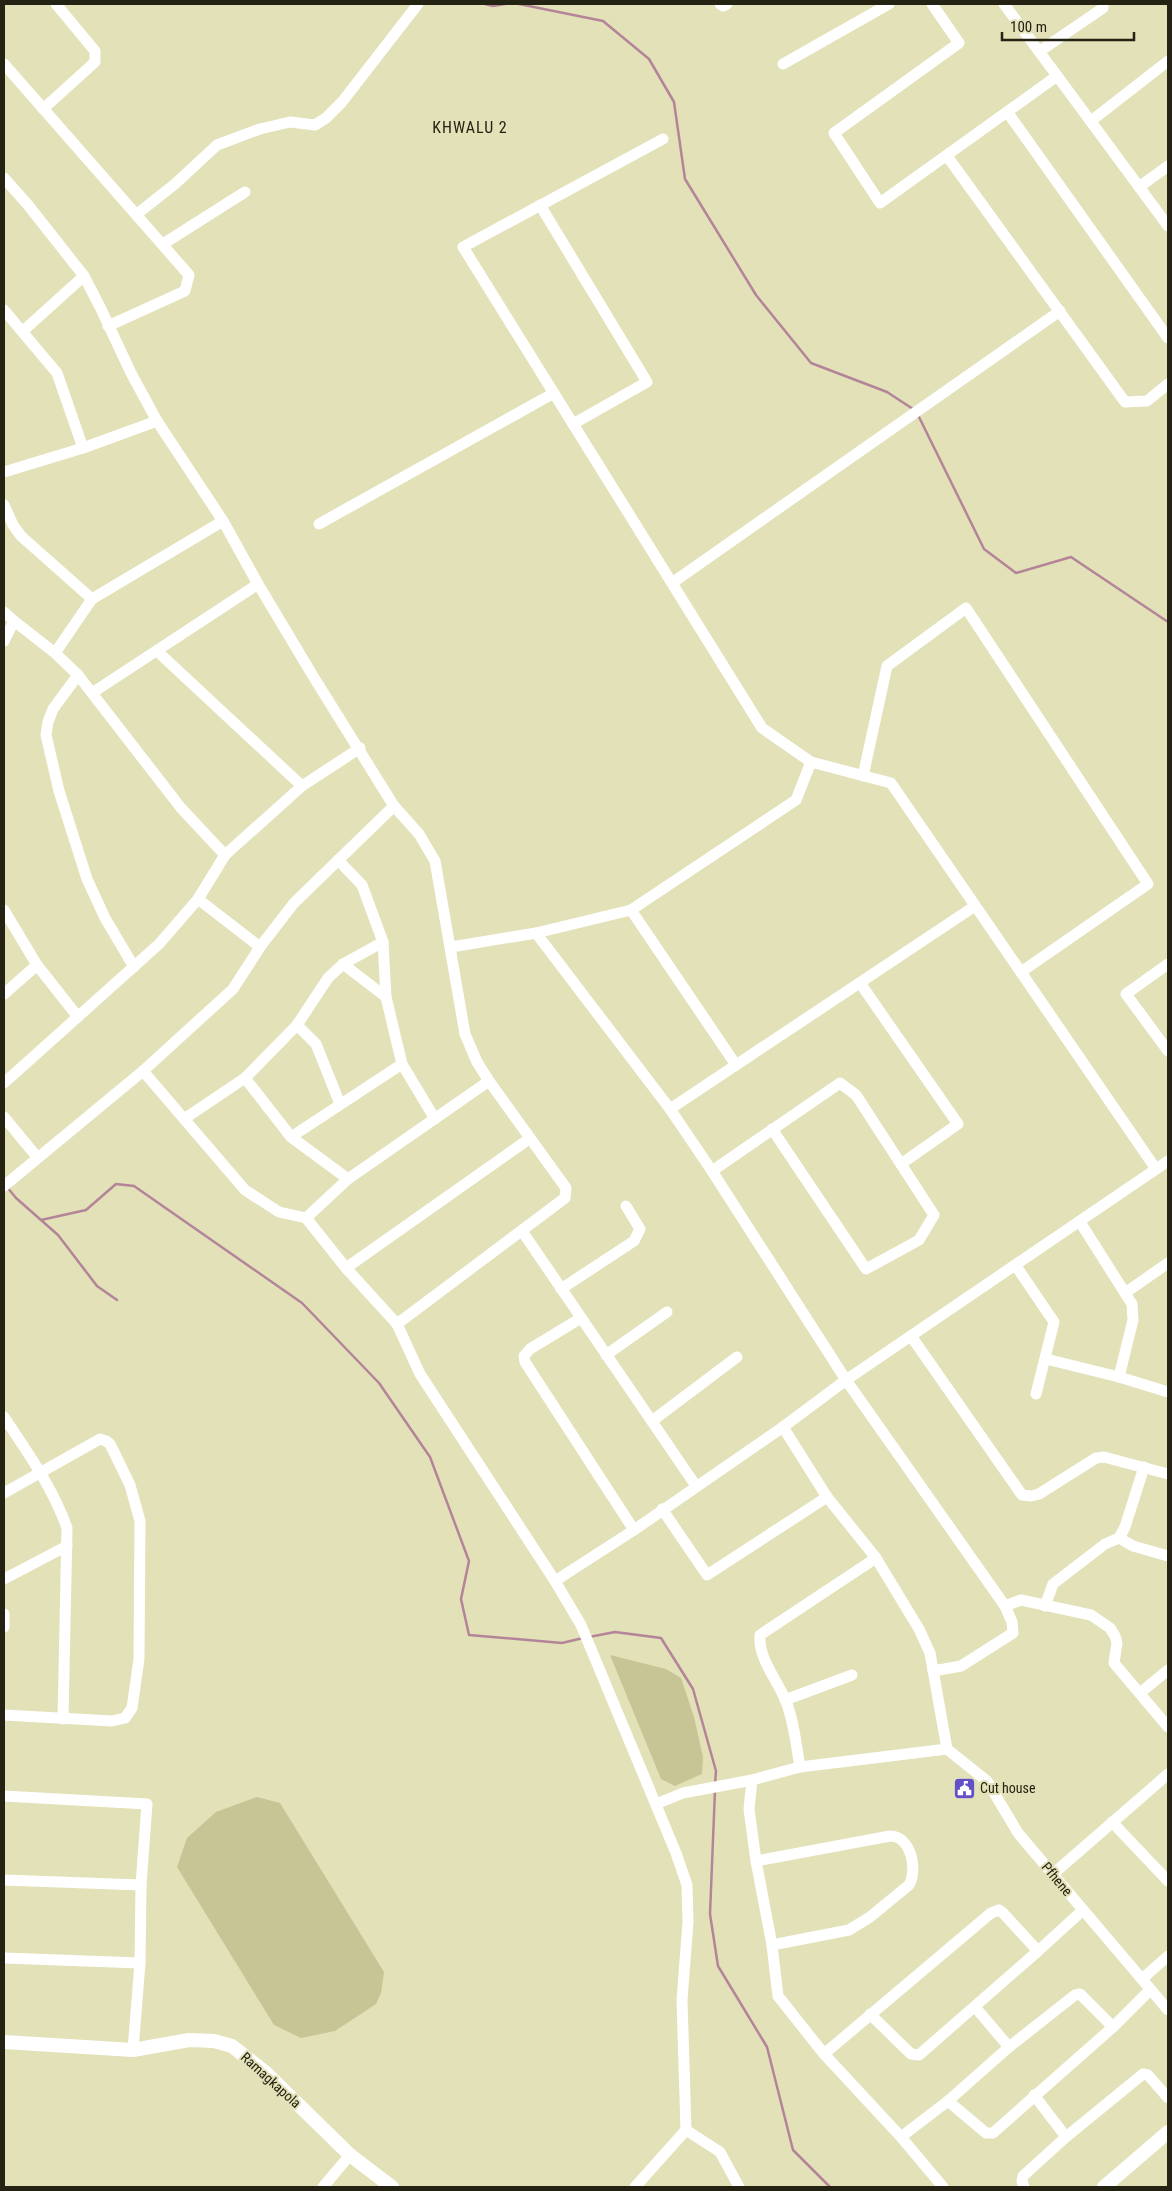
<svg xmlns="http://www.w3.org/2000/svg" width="1172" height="2191" viewBox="0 0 1172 2191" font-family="'Roboto Condensed',sans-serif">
  <rect width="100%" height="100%" fill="#e3e1b8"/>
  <g fill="#c7c596">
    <polygon points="610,1655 666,1669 681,1678 694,1717 703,1757 702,1774 675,1786 661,1779"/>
    <polygon points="257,1797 280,1803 384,1972 381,1993 376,2004 335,2031 301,2038 274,2025 177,1867 187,1838 216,1812"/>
  </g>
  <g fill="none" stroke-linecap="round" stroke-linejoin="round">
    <g stroke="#b48499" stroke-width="2.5">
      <polyline points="485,4 493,6 505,4"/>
      <polyline points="519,4 603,21 649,59 674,102 685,179 756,295 811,363 887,392 913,409"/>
      <polyline points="918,415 984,549 1016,573 1071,557 1168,622"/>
      <polyline points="7,1187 16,1198 41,1220 86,1210 116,1184 134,1186 302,1303 379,1383 430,1457 469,1561 461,1599 469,1635 562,1643 583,1638"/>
      <polyline points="41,1220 58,1235 97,1286 117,1300"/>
      <polyline points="589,1637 615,1632 661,1638 693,1689 716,1771 715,1784"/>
      <polyline points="715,1790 710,1914 718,1966 767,2047 793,2150 830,2187"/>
    </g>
    <g stroke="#fff" stroke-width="11">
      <polyline points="720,4 723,6 727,4"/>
      <polyline points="932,4 959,43 834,133 880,203 1057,76"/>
      <polyline points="1004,4 1168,226"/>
      <polyline points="1040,51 1103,8 1103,4"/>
      <polyline points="4,64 189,275 185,291 108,326"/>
      <polyline points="783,64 889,4"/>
      <polyline points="43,109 95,62 95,51 56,4"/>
      <polyline points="1008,113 1168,338"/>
      <polyline points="1091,121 1168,61"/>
      <polyline points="663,139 463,247 762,728 811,762 891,783 1156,1169"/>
      <polyline points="947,156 1125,402 1147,401 1168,384"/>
      <polyline points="4,178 28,205 84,276 101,309 131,373 157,421 223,521 258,584 313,676 394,806 419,834 435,861 465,1034 477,1062 489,1081 566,1188 565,1198 397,1324 346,1268 306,1218 279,1212 245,1190 143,1071"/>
      <polyline points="1139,187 1168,166"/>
      <polyline points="540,205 647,382 573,424"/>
      <polyline points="137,214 175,184 217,145 260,129 290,122 315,125 326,118 342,102 418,4"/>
      <polyline points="163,244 245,192"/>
      <polyline points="4,310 57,373 83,448"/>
      <polyline points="23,331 84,276"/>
      <polyline points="4,472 83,448 157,421"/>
      <polyline points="4,505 13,525 21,536 92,599"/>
      <polyline points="319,524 554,393"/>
      <polyline points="672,583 1060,311"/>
      <polyline points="4,612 14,621 4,641"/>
      <polyline points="14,621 55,653"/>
      <polyline points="157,651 302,786"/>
      <polyline points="78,675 55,653 92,599 223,521"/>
      <polyline points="92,693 258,584"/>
      <polyline points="863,776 887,666 966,608 1148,884 1021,972"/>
      <polyline points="338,860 362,885 383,942 386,997 402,1064 435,1119"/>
      <polyline points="198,899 260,947"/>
      <polyline points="4,910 37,965 78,1017"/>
      <polyline points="536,933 631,910"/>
      <polyline points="451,947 536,933 670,1109 712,1171 846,1380 1005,1606 1012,1622 1013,1633 961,1666 933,1671"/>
      <polyline points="343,964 386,997"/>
      <polyline points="1168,964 1126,994 1168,1051"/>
      <polyline points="134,967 105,918 87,879 59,791 46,735 48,722 53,709 78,675 181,808 225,855"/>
      <polyline points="860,983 958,1124 901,1164"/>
      <polyline points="4,994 37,965"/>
      <polyline points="297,1025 316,1044 340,1104"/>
      <polyline points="736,1065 631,910 796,800 811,762"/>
      <polyline points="245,1078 291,1137 348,1179"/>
      <polyline points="4,1083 159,944 198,899 225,855 302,786 360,748"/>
      <polyline points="670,1109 975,906"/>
      <polyline points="4,1117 37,1157"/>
      <polyline points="184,1119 245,1078 297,1025 328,978 343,964 383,942"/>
      <polyline points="291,1137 402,1064"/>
      <polyline points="712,1171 840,1083 856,1095 934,1215 919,1240 866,1269 772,1129"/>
      <polyline points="4,1186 143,1071 233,989 260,947 294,903 394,806"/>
      <polyline points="306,1218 348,1179 489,1081"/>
      <polyline points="1080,1222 1132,1304 1133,1320 1119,1377"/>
      <polyline points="522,1231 696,1486"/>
      <polyline points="1016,1266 1054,1322 1036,1394"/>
      <polyline points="346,1268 529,1139"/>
      <polyline points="561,1289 634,1241 640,1229 626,1206"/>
      <polyline points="1125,1293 1168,1263"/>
      <polyline points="581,1318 530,1349 524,1356 525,1362 634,1530"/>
      <polyline points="397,1324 420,1374 555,1581 581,1625 676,1853 687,1885 688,1922 682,2000 686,2130 635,2187"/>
      <polyline points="911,1336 1022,1495 1031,1496 1039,1494 1096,1458 1104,1457 1168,1474"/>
      <polyline points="606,1355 667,1312"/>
      <polyline points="1046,1359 1119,1377 1168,1392"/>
      <path d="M4,1417C28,1453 53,1488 67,1528L63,1719"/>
      <polyline points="652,1421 737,1357"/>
      <polyline points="783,1427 827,1497 876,1558 919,1629 930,1653 947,1749"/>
      <polyline points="4,1493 100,1439 106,1441 110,1444 130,1485 140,1521 139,1659 132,1708 125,1718 112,1721 4,1715"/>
      <polyline points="662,1509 707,1575 827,1497"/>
      <polyline points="1119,1538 1133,1546 1168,1556"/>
      <polyline points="4,1579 67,1546"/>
      <polyline points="555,1581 634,1530 783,1427 846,1380 1168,1161"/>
      <polyline points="1005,1606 1021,1600 1091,1615 1110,1628 1115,1636 1117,1643 1114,1663 1168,1727"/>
      <polyline points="1045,1606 1053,1584 1105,1544 1119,1538 1125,1527 1144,1467"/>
      <polyline points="4,1614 4,1627"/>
      <polyline points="1140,1693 1168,1670"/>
      <polyline points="785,1700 852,1675"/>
      <polyline points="947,1749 987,1781 1018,1833 1168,2010"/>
      <path d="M800,1767C796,1745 794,1720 785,1699C776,1678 758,1658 760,1635L876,1558"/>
      <polyline points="752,1780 749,1809 756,1861 772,1945 778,1996 824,2054 901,2137 943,2187"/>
      <polyline points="4,1796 147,1804 141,1885 140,1963 4,1958"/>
      <polyline points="656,1804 683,1793 752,1780 800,1767 947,1749"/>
      <polyline points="1112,1822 1168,1881"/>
      <path d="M756,1861L890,1836C911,1836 918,1870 909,1885L870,1917L849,1930L772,1945"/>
      <polyline points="1053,1874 1168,1774"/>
      <polyline points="4,1880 141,1885"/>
      <polyline points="1142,1979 1168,1956"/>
      <polyline points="975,2007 1009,2047"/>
      <polyline points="870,2014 911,2054 919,2055 1038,1951"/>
      <polyline points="133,2050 140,1963"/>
      <polyline points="824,2054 991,1913 999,1910 1003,1913 1038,1951 1083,1910"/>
      <polyline points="948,2101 1009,2047 1075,1995 1080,1994 1113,2027"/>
      <polyline points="686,2130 720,2152 739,2187"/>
      <polyline points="901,2137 948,2101 986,2133 993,2133 1113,2027 1150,1990"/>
      <polyline points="1066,2137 1143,2074 1148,2075 1168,2098"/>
      <polyline points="323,2187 350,2155"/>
      <polyline points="1024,2187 1022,2181 1023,2176 1066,2137 1034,2095"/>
    </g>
    <g stroke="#fff" stroke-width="14">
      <polyline points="4,2042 133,2050 189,2040 214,2041 232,2046 265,2072 350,2155 392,2187"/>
      <polyline points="1104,2187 1168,2132"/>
    </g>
  </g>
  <defs>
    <symbol id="civic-square" viewBox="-11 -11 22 22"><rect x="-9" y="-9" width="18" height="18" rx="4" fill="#634fc8" stroke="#e3e1b8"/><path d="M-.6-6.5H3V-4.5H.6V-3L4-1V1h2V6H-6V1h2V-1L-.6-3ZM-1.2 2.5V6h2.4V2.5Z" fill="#fff"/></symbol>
  </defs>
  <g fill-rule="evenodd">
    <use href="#civic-square" x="952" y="1776" width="25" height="25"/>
  </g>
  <g text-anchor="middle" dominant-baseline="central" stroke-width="4" stroke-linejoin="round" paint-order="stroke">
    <g font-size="14" fill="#242313" stroke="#e3e1b8" text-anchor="start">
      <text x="980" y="1788">Cut house</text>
    </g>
    <g font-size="14" fill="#242313" stroke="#e3e1b8">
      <text transform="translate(1057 1879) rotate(50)">Pfhene</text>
      <text transform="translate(271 2080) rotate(42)">Ramagkapola</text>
    </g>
    <g font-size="16" letter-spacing="1" fill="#242313" stroke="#e3e1b8">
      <text x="470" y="127">KHWALU 2</text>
    </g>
  </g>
  <rect width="1172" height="2191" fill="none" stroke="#242313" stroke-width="10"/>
  <path d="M1002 32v8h132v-8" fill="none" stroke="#242313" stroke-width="2.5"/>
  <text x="1010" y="32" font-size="15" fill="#242313" stroke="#e3e1b8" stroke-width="4" paint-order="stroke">100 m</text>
</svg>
